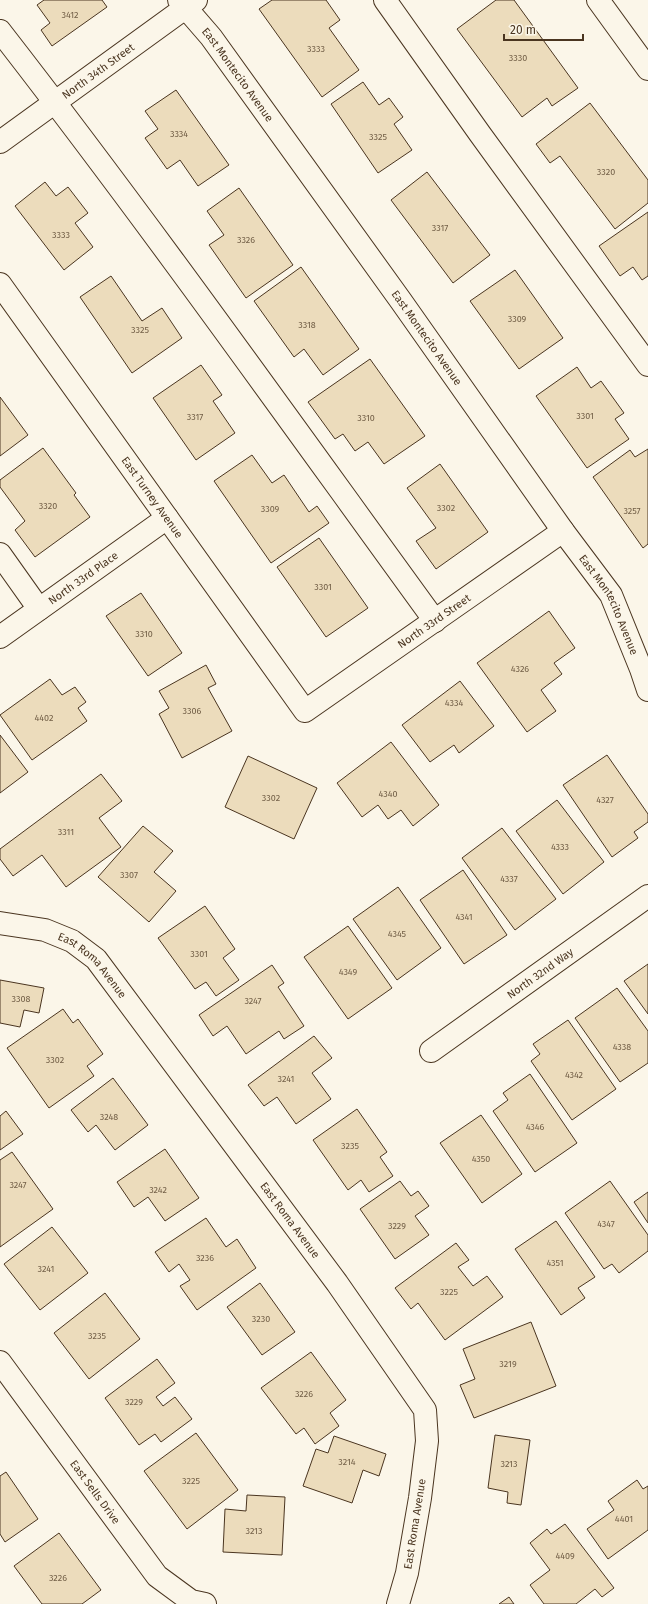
<svg xmlns="http://www.w3.org/2000/svg" width="648" height="1604" viewBox="0 0 648 1604" font-family="'Fira Sans',sans-serif">
  <rect width="100%" height="100%" fill="#fbf6e9"/>
  <g fill="#ecdcbc" stroke="#4a3520">
    <polygon points="44,0 102,0 107,7 52,46 41,30 50,23 37,5"/>
    <polygon points="272,0 326,0 340,20 329,28 359,70 322,97 259,9"/>
    <polygon points="496,0 514,0 578,88 552,106 547,98 522,117 457,29"/>
    <polygon points="363,82 379,105 389,98 403,117 394,124 412,150 378,173 331,104"/>
    <polygon points="176,90 229,165 198,186 180,160 167,169 145,138 158,129 145,111"/>
    <polygon points="590,103 648,180 648,203 615,229 560,156 550,163 536,144"/>
    <polygon points="427,172 490,255 453,283 391,200"/>
    <polygon points="45,182 56,196 68,187 88,213 75,223 93,247 64,270 15,206"/>
    <polygon points="239,188 293,265 246,298 209,245 224,235 207,211"/>
    <polygon points="648,212 648,276 642,280 633,267 620,276 599,246"/>
    <polygon points="301,267 359,349 323,375 304,349 294,357 254,301"/>
    <polygon points="515,270 563,338 519,369 470,301"/>
    <polygon points="111,276 142,321 162,308 182,338 132,373 80,297"/>
    <polygon points="370,359 425,436 384,464 368,442 355,451 343,434 335,439 308,402"/>
    <polygon points="201,365 222,395 213,401 235,433 196,460 153,398"/>
    <polygon points="577,367 591,388 601,381 624,413 615,419 629,439 587,468 536,396"/>
    <polygon points="0,397 28,435 0,456"/>
    <polygon points="43,448 76,493 74,495 90,517 35,557 15,530 25,521 0,487 0,480"/>
    <polygon points="648,449 648,544 643,548 593,477 630,450 635,457"/>
    <polygon points="252,455 272,483 284,475 309,512 317,506 329,523 271,563 214,481"/>
    <polygon points="440,464 488,532 436,569 416,541 436,528 407,488"/>
    <polygon points="319,538 368,608 326,637 277,567"/>
    <polygon points="141,593 182,653 148,676 106,616"/>
    <polygon points="549,611 575,648 554,663 562,674 541,690 556,711 527,732 477,663"/>
    <polygon points="206,665 216,684 208,688 232,731 182,758 159,714 169,708 159,691"/>
    <polygon points="50,679 62,695 75,687 86,702 78,708 87,721 32,760 0,715"/>
    <polygon points="460,681 494,726 459,753 454,745 430,762 402,725"/>
    <polygon points="0,735 28,772 0,793"/>
    <polygon points="391,742 439,805 413,826 401,810 388,819 378,805 362,817 337,783"/>
    <polygon points="607,755 648,814 648,822 634,832 638,838 612,857 563,785"/>
    <polygon points="248,756 317,788 294,839 225,807"/>
    <polygon points="101,774 122,801 99,818 121,847 66,887 42,855 13,876 0,859 0,849"/>
    <polygon points="557,800 604,862 563,894 516,831"/>
    <polygon points="143,826 173,851 154,872 176,891 149,922 98,877"/>
    <polygon points="502,828 556,899 515,930 462,858"/>
    <polygon points="463,870 507,935 464,964 420,900"/>
    <polygon points="398,887 441,948 397,980 353,919"/>
    <polygon points="205,906 235,949 223,958 239,980 216,996 206,982 195,989 158,938"/>
    <polygon points="348,926 392,988 348,1019 304,957"/>
    <polygon points="648,964 648,1014 624,981"/>
    <polygon points="272,965 284,983 278,987 304,1026 284,1039 279,1031 246,1054 227,1026 213,1036 199,1015"/>
    <polygon points="0,980 44,988 39,1013 24,1010 20,1027 0,1023"/>
    <polygon points="617,988 648,1031 648,1063 620,1082 575,1018"/>
    <polygon points="63,1009 73,1023 78,1019 103,1054 87,1066 94,1076 49,1108 7,1048"/>
    <polygon points="568,1020 616,1089 572,1120 531,1061 540,1054 533,1044"/>
    <polygon points="314,1036 332,1058 312,1073 331,1099 296,1124 277,1097 264,1106 248,1085"/>
    <polygon points="530,1074 577,1143 535,1172 493,1111 508,1100 503,1093"/>
    <polygon points="113,1078 148,1125 115,1150 96,1125 88,1132 71,1110"/>
    <polygon points="357,1109 387,1152 380,1157 393,1176 369,1192 361,1180 348,1190 313,1140"/>
    <polygon points="6,1111 23,1134 0,1150 0,1116"/>
    <polygon points="481,1115 522,1174 482,1203 440,1143"/>
    <polygon points="165,1149 199,1198 165,1221 148,1197 134,1207 117,1182"/>
    <polygon points="12,1152 53,1209 0,1247 0,1160"/>
    <polygon points="400,1181 411,1196 418,1191 429,1206 415,1216 429,1235 395,1259 360,1209"/>
    <polygon points="610,1181 648,1235 648,1251 619,1273 612,1264 604,1269 565,1213"/>
    <polygon points="648,1192 648,1223 634,1202"/>
    <polygon points="206,1218 226,1247 237,1239 256,1268 197,1310 180,1286 190,1280 179,1264 169,1272 155,1252"/>
    <polygon points="556,1221 595,1277 578,1288 585,1298 561,1315 515,1249"/>
    <polygon points="52,1227 88,1273 40,1310 4,1264"/>
    <polygon points="456,1243 469,1260 458,1267 473,1286 487,1276 503,1297 445,1340 418,1303 411,1309 395,1288"/>
    <polygon points="260,1283 295,1332 262,1355 227,1307"/>
    <polygon points="105,1293 140,1339 89,1379 54,1333"/>
    <polygon points="531,1322 556,1386 474,1418 460,1385 475,1379 463,1349"/>
    <polygon points="311,1352 346,1400 330,1413 339,1426 315,1444 304,1428 296,1434 261,1388"/>
    <polygon points="157,1359 175,1383 156,1397 163,1406 175,1397 192,1419 161,1442 155,1434 139,1445 105,1398"/>
    <polygon points="196,1433 238,1490 187,1529 144,1471"/>
    <polygon points="495,1435 530,1440 521,1505 507,1503 508,1492 488,1488"/>
    <polygon points="334,1436 386,1454 379,1476 363,1470 352,1503 303,1486 316,1449 328,1453"/>
    <polygon points="6,1472 38,1519 5,1542 0,1534 0,1476"/>
    <polygon points="637,1480 643,1489 648,1486 648,1530 608,1559 587,1529 614,1510 608,1501"/>
    <polygon points="247,1495 285,1497 282,1555 223,1552 225,1509 246,1511"/>
    <polygon points="565,1524 614,1588 602,1597 595,1589 576,1604 544,1604 530,1585 550,1570 530,1543 547,1529 551,1534"/>
    <polygon points="59,1533 101,1590 82,1604 42,1604 14,1566"/>
    <polygon points="509,1597 514,1604 499,1604"/>
  </g>
  <g fill="none" stroke-linecap="round" stroke-linejoin="round">
    <defs>
      <g id="minor">
        <path id="s1" d="M179,0L211,37L401,301L563,531L611,595L641,669L648,690"/>
        <polyline points="385,0 480,134 648,365"/>
        <polyline points="598,0 648,69"/>
        <path d="M0,31C150,224 291,423 435,621"/>
        <path id="s2" d="M0,142L196,0"/>
        <path id="s3" d="M0,284L305,711L563,531"/>
        <polyline points="0,554 39,609"/>
        <path id="s4" d="M0,637L167,518"/>
        <path id="s5" d="M0,923L45,930L72,941L96,959L337,1283L425,1410L427,1441L420,1498L407,1573L398,1604"/>
        <path id="s6" d="M431,1051L648,896"/>
        <path id="s7" d="M0,1362L157,1576L191,1601L205,1604"/>
      </g>
    </defs>
    <use href="#minor" stroke="#4a3520" stroke-width="24"/>
    <use href="#minor" stroke="#fbf6e9" stroke-width="22"/>
  </g>
  <g text-anchor="middle" dominant-baseline="central" stroke-width="3" stroke-linejoin="round" paint-order="stroke">
    <g font-size="9" fill="#725f47">
      <text x="70" y="15">3412</text>
      <text x="316" y="49">3333</text>
      <text x="518" y="58">3330</text>
      <text x="179" y="134">3334</text>
      <text x="378" y="137">3325</text>
      <text x="606" y="172">3320</text>
      <text x="440" y="228">3317</text>
      <text x="61" y="235">3333</text>
      <text x="246" y="240">3326</text>
      <text x="517" y="319">3309</text>
      <text x="307" y="325">3318</text>
      <text x="140" y="330">3325</text>
      <text x="585" y="416">3301</text>
      <text x="195" y="417">3317</text>
      <text x="366" y="418">3310</text>
      <text x="48" y="506">3320</text>
      <text x="446" y="508">3302</text>
      <text x="270" y="509">3309</text>
      <text x="632" y="511">3257</text>
      <text x="323" y="587">3301</text>
      <text x="144" y="634">3310</text>
      <text x="520" y="669">4326</text>
      <text x="454" y="703">4334</text>
      <text x="192" y="711">3306</text>
      <text x="44" y="718">4402</text>
      <text x="388" y="794">4340</text>
      <text x="271" y="798">3302</text>
      <text x="605" y="800">4327</text>
      <text x="66" y="832">3311</text>
      <text x="560" y="847">4333</text>
      <text x="129" y="875">3307</text>
      <text x="509" y="879">4337</text>
      <text x="464" y="917">4341</text>
      <text x="397" y="934">4345</text>
      <text x="199" y="954">3301</text>
      <text x="348" y="972">4349</text>
      <text x="21" y="999">3308</text>
      <text x="253" y="1001">3247</text>
      <text x="622" y="1047">4338</text>
      <text x="55" y="1060">3302</text>
      <text x="574" y="1075">4342</text>
      <text x="286" y="1079">3241</text>
      <text x="109" y="1117">3248</text>
      <text x="535" y="1127">4346</text>
      <text x="350" y="1146">3235</text>
      <text x="481" y="1159">4350</text>
      <text x="18" y="1185">3247</text>
      <text x="158" y="1190">3242</text>
      <text x="606" y="1224">4347</text>
      <text x="397" y="1226">3229</text>
      <text x="205" y="1258">3236</text>
      <text x="555" y="1263">4351</text>
      <text x="46" y="1269">3241</text>
      <text x="449" y="1292">3225</text>
      <text x="261" y="1319">3230</text>
      <text x="97" y="1336">3235</text>
      <text x="508" y="1364">3219</text>
      <text x="304" y="1394">3226</text>
      <text x="134" y="1402">3229</text>
      <text x="347" y="1462">3214</text>
      <text x="509" y="1464">3213</text>
      <text x="191" y="1481">3225</text>
      <text x="624" y="1519">4401</text>
      <text x="254" y="1531">3213</text>
      <text x="565" y="1556">4409</text>
      <text x="58" y="1578">3226</text>
    </g>
    <g font-size="11" fill="#4a3520" stroke="#fbf6e9">
      <text stroke="none"><textPath href="#s2" startOffset="121">North 34th Street</textPath></text>
      <text stroke="none"><textPath href="#s1" startOffset="95">East Montecito Avenue</textPath></text>
      <text stroke="none"><textPath href="#s1" startOffset="419">East Montecito Avenue</textPath></text>
      <text stroke="none"><textPath href="#s3" startOffset="262">East Turney Avenue</textPath></text>
      <text stroke="none"><textPath href="#s4" startOffset="102">North 33rd Place</textPath></text>
      <text stroke="none"><textPath href="#s1" startOffset="743">East Montecito Avenue</textPath></text>
      <text stroke="none"><textPath href="#s3" startOffset="682">North 33rd Street</textPath></text>
      <text stroke="none"><textPath href="#s5" startOffset="106">East Roma Avenue</textPath></text>
      <text stroke="none"><textPath href="#s6" startOffset="134">North 32nd Way</textPath></text>
      <text stroke="none"><textPath href="#s5" startOffset="430">East Roma Avenue</textPath></text>
      <text stroke="none"><textPath href="#s7" startOffset="161">East Sells Drive</textPath></text>
      <text transform="translate(415 1524) rotate(-81)">East Roma Avenue</text>
    </g>
  </g>
  <path d="M504 34v6h79v-6" fill="none" stroke="#4a3520" stroke-width="2"/>
  <text x="510" y="34" font-size="12" fill="#4a3520" stroke="#fbf6e9" stroke-width="3" paint-order="stroke">20 m</text>
</svg>
